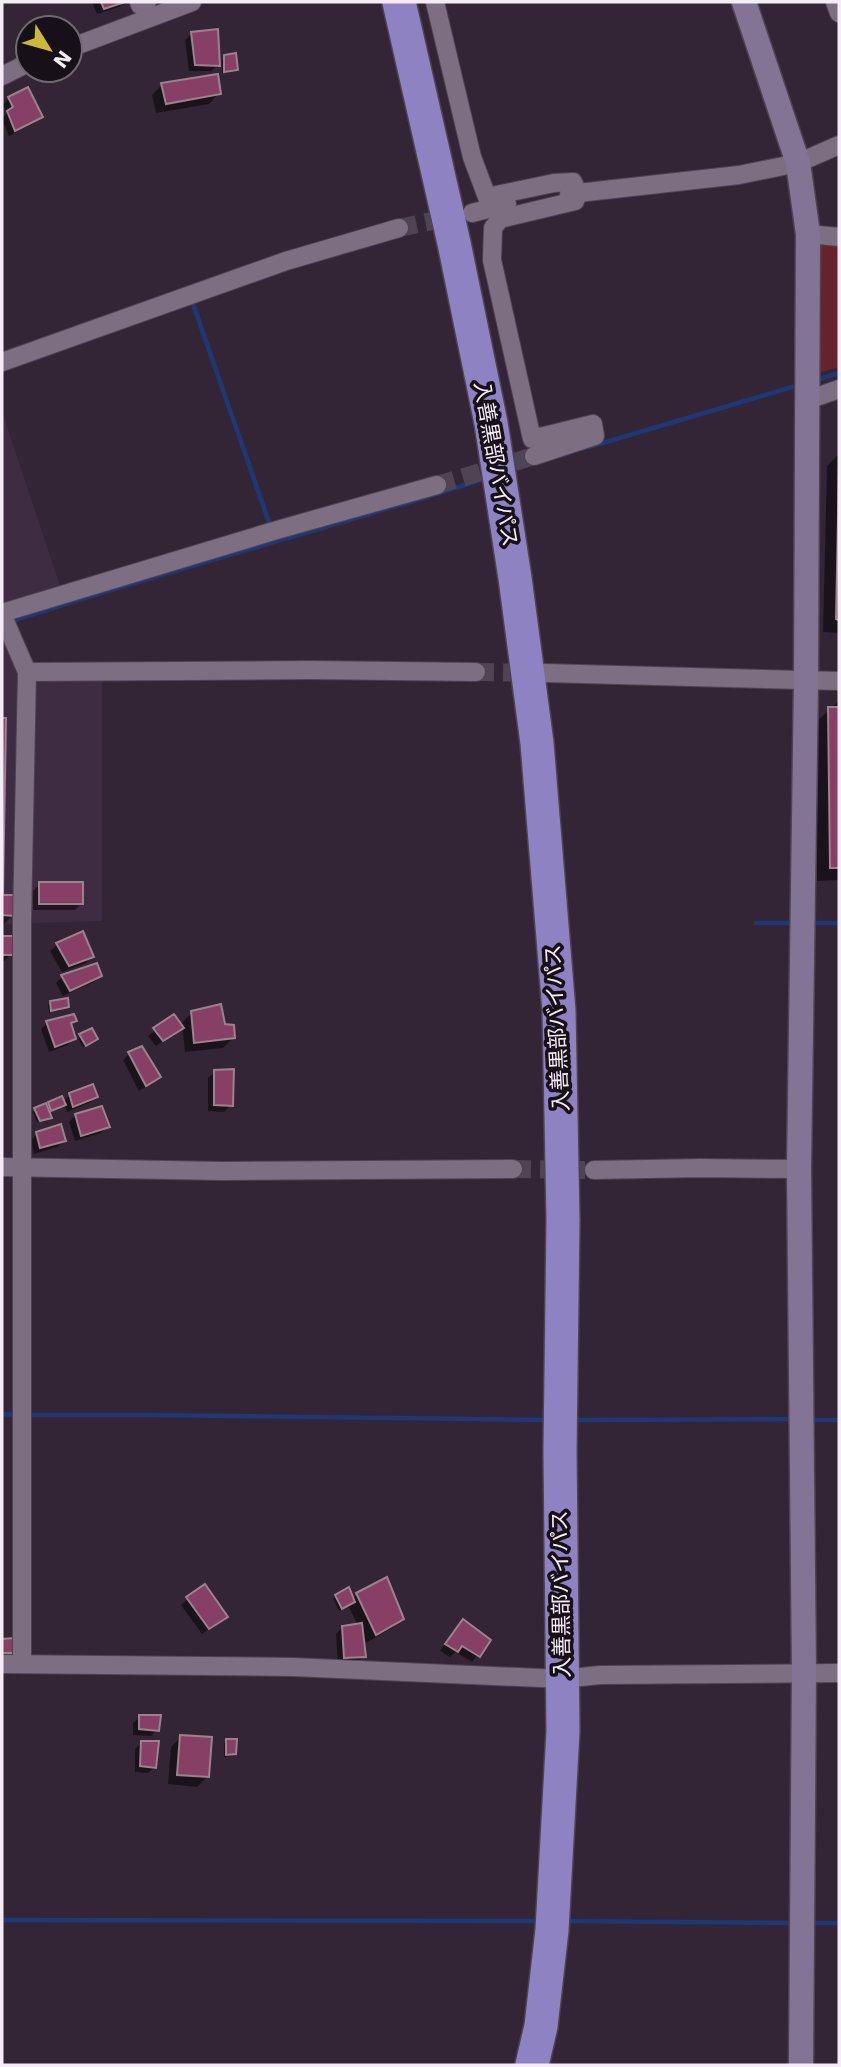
<svg xmlns="http://www.w3.org/2000/svg" width="841" height="2067" viewBox="0 0 841 2067" font-family="'DejaVu Sans','Noto Sans JP',sans-serif">
  <rect width="100%" height="100%" fill="#332536"/>
  <g fill="#3e2c43">
    <polygon points="2,412 60,586 4,606 2,600"/>
    <polygon points="2,638 4,638 22,677 102,680 102,921 2,924"/>
  </g>
  <polygon fill="#66232b" points="816,241 839,243 839,367 815,374"/>
  <g fill="#0007">
    <polygon points="92,2 124,2 119,7 97,14"/>
    <polygon points="191,34 218,65 211,71 189,71 185,40"/>
    <polygon points="225,57 236,69 233,72 222,73 222,60"/>
    <polygon points="162,85 219,93 209,104 156,113 152,95"/>
    <polygon points="9,98 41,117 34,123 9,136 2,119 7,113 3,105"/>
    <polygon points="839,454 839,633 823,632 827,466"/>
    <polygon points="839,701 839,880 817,881 815,723"/>
    <polygon points="2,720 4,720 2,853"/>
    <polygon points="40,884 81,904 75,910 33,910 33,891"/>
    <polygon points="2,897 14,897 13,915 2,926"/>
    <polygon points="82,934 92,956 86,963 62,972 50,951 57,945"/>
    <polygon points="2,937 11,937 11,954 4,961 2,961"/>
    <polygon points="100,975 94,982 63,996 56,983 62,977"/>
    <polygon points="51,1002 67,1006 65,1009 49,1013 48,1005"/>
    <polygon points="192,1012 224,1025 233,1038 223,1048 185,1052 182,1023"/>
    <polygon points="174,1016 182,1027 156,1046 148,1036"/>
    <polygon points="75,1021 70,1026 74,1038 68,1045 49,1052 41,1029 47,1023"/>
    <polygon points="81,1036 93,1041 83,1047 78,1039"/>
    <polygon points="129,1054 159,1077 152,1083 139,1091 123,1060"/>
    <polygon points="215,1072 231,1105 224,1112 208,1111 208,1078"/>
    <polygon points="70,1095 96,1097 89,1103 67,1112 64,1104 48,1113 50,1118 47,1121 37,1122 33,1112 35,1109 46,1107 49,1104 63,1102"/>
    <polygon points="76,1115 108,1126 101,1133 75,1141 69,1122"/>
    <polygon points="37,1134 64,1141 57,1147 34,1154 31,1140"/>
    <polygon points="358,1594 402,1618 392,1628 366,1643 363,1636 364,1656 358,1662 338,1663 336,1634 342,1627 358,1625 348,1606 339,1611 333,1599 336,1596 352,1599"/>
    <polygon points="188,1599 226,1616 202,1634 181,1605"/>
    <polygon points="457,1628 489,1640 472,1662 456,1652 450,1657 440,1651"/>
    <polygon points="140,1717 157,1730 151,1736 133,1735 133,1723"/>
    <polygon points="181,1737 207,1777 197,1787 168,1784 171,1747"/>
    <polygon points="227,1741 234,1754 231,1756 224,1757 224,1743"/>
    <polygon points="142,1742 155,1767 148,1773 135,1772 135,1749"/>
  </g>
  <g fill="none" stroke-linecap="round" stroke-linejoin="round">
    <g stroke="#1d3875" stroke-width="4.5">
      <polyline points="191,298 271,528"/>
      <polyline points="817,380 839,373"/>
      <polyline points="589,447 799,385"/>
      <polyline points="512,470 537,462"/>
      <path d="M9,622C167,570 329,529 487,478"/>
      <polyline points="756,923 794,923"/>
      <polyline points="810,923 839,923"/>
      <polyline points="2,1414 18,1415"/>
      <polyline points="27,1415 147,1415 547,1420"/>
      <polyline points="573,1420 795,1419"/>
      <polyline points="811,1420 839,1420"/>
      <polyline points="2,1920 540,1921"/>
      <polyline points="566,1921 795,1923"/>
      <polyline points="811,1923 839,1923"/>
    </g>
  </g>
  <g fill="#873f66" stroke="#9c818e" stroke-width="2">
    <polygon points="101,2 125,2 104,9"/>
    <polygon points="218,29 220,66 195,65 191,32"/>
    <polygon points="236,53 238,70 224,72 224,55"/>
    <polygon points="218,74 221,94 166,104 161,83"/>
    <polygon points="28,87 43,117 15,131 7,111 13,107 8,97"/>
    <polygon points="839,466 839,620 836,619"/>
    <polygon points="828,707 839,707 839,868 830,868"/>
    <polygon points="2,718 6,718 3,895 15,895 15,916 2,915"/>
    <rect x="39" y="882" width="44" height="22"/>
    <polygon points="83,931 94,957 69,966 56,943"/>
    <rect x="2" y="936" width="11" height="19"/>
    <polygon points="97,963 102,976 70,991 61,975"/>
    <polygon points="68,998 69,1007 51,1011 50,1001"/>
    <polygon points="221,1004 225,1024 234,1025 235,1038 194,1043 191,1011"/>
    <polygon points="74,1014 77,1021 71,1023 76,1039 55,1047 46,1021"/>
    <polygon points="174,1014 184,1028 163,1041 153,1028"/>
    <polygon points="92,1028 98,1039 86,1046 79,1034"/>
    <polygon points="142,1046 161,1077 146,1086 128,1052"/>
    <polygon points="234,1069 233,1106 214,1105 214,1070"/>
    <polygon points="93,1084 98,1097 73,1107 69,1093"/>
    <polygon points="62,1096 66,1105 51,1111 48,1102"/>
    <polygon points="46,1103 52,1118 40,1121 34,1108"/>
    <polygon points="102,1106 110,1127 81,1136 75,1114"/>
    <polygon points="61,1124 66,1141 40,1148 36,1132"/>
    <polygon points="387,1577 404,1619 376,1635 356,1593"/>
    <polygon points="205,1584 228,1617 209,1629 186,1597"/>
    <polygon points="349,1587 355,1602 342,1609 335,1595"/>
    <polygon points="463,1619 491,1640 480,1657 462,1646 458,1652 445,1644"/>
    <polygon points="362,1623 366,1657 344,1658 342,1626"/>
    <polygon points="14,1638 14,1653 2,1653 2,1639"/>
    <polygon points="139,1715 161,1715 159,1731 139,1729"/>
    <polygon points="180,1735 212,1737 209,1777 177,1775"/>
    <polygon points="226,1739 237,1739 236,1754 226,1755"/>
    <polygon points="141,1741 159,1741 156,1768 140,1766"/>
  </g>
  <g fill="none" stroke-linecap="round" stroke-linejoin="round">
    <g stroke="#504353" stroke-width="18" stroke-dasharray="18 9" stroke-linecap="butt">
      <polyline points="399,228 455,216"/>
      <polyline points="437,485 534,456"/>
      <polyline points="476,672 532,673"/>
      <polyline points="513,1169 594,1170"/>
    </g>
    <defs>
      <g id="street">
        <polyline points="139,2 140,5 147,2"/>
        <polyline points="435,2 472,157 487,197 554,183 573,182 578,193 575,201 500,219 493,228 492,260 532,439 593,424 595,436 534,456"/>
        <polyline points="835,2 839,13"/>
        <polyline points="70,48 192,2"/>
        <polyline points="2,76 28,63"/>
        <polyline points="569,194 739,175 798,163 839,145"/>
        <polyline points="472,213 507,204"/>
        <polyline points="808,234 839,237"/>
        <polyline points="2,362 286,261 399,228"/>
        <polyline points="808,400 839,389"/>
        <polyline points="2,613 277,530 437,485"/>
        <polyline points="2,614 27,672 22,921 22,1664"/>
        <polyline points="27,672 310,670 476,672"/>
        <polyline points="545,673 839,681"/>
        <polyline points="2,1167 222,1171 513,1169"/>
        <polyline points="594,1170 700,1168 799,1169"/>
        <polyline points="2,1664 293,1667 562,1679 600,1675 839,1673"/>
      </g>
      <polyline id="secondary" points="744,2 798,163 808,234 806,680 799,1169 804,1673 801,2065"/>
      <polyline id="highway" points="399,2 454,243 491,423 515,578 537,743 559,1011 563,1220 560,1451 563,1731 552,1930 541,2026 532,2065"/>
    </defs>
    <use href="#street" stroke="#4f4352" stroke-width="20"/>
    <use href="#secondary" stroke="#4f4352" stroke-width="27"/>
    <use href="#highway" stroke="#4f4352" stroke-width="36"/>
    <use href="#street" stroke="#7e6e82" stroke-width="18"/>
    <use href="#secondary" stroke="#837496" stroke-width="24"/>
    <use href="#highway" stroke="#8e82c3" stroke-width="33"/>
  </g>
  <g text-anchor="middle" dominant-baseline="central" stroke-width="7" stroke-linejoin="round" paint-order="stroke">
    <g font-size="21" fill="#f6ecf8" stroke="#171018">
      <text transform="translate(496 464) rotate(80)">入善黒部バイパス</text>
      <text transform="translate(557 1028) rotate(-93)">入善黒部バイパス</text>
      <text transform="translate(561 1594) rotate(-91)">入善黒部バイパス</text>
    </g>
  </g>
  <rect width="841" height="2067" fill="none" stroke="#f6ecf8" stroke-width="7"/>
  <g transform="translate(49 49) rotate(127)"><circle r="33" fill="#171018" stroke="#706872" stroke-width="2"/>
  <path d="M0-5L12 26L0 18L-12 26Z" fill="#cdb938"/>
  <text y="-10" font-size="19" font-weight="bold" text-anchor="middle" fill="#f6ecf8">N</text>
  </g>
</svg>
